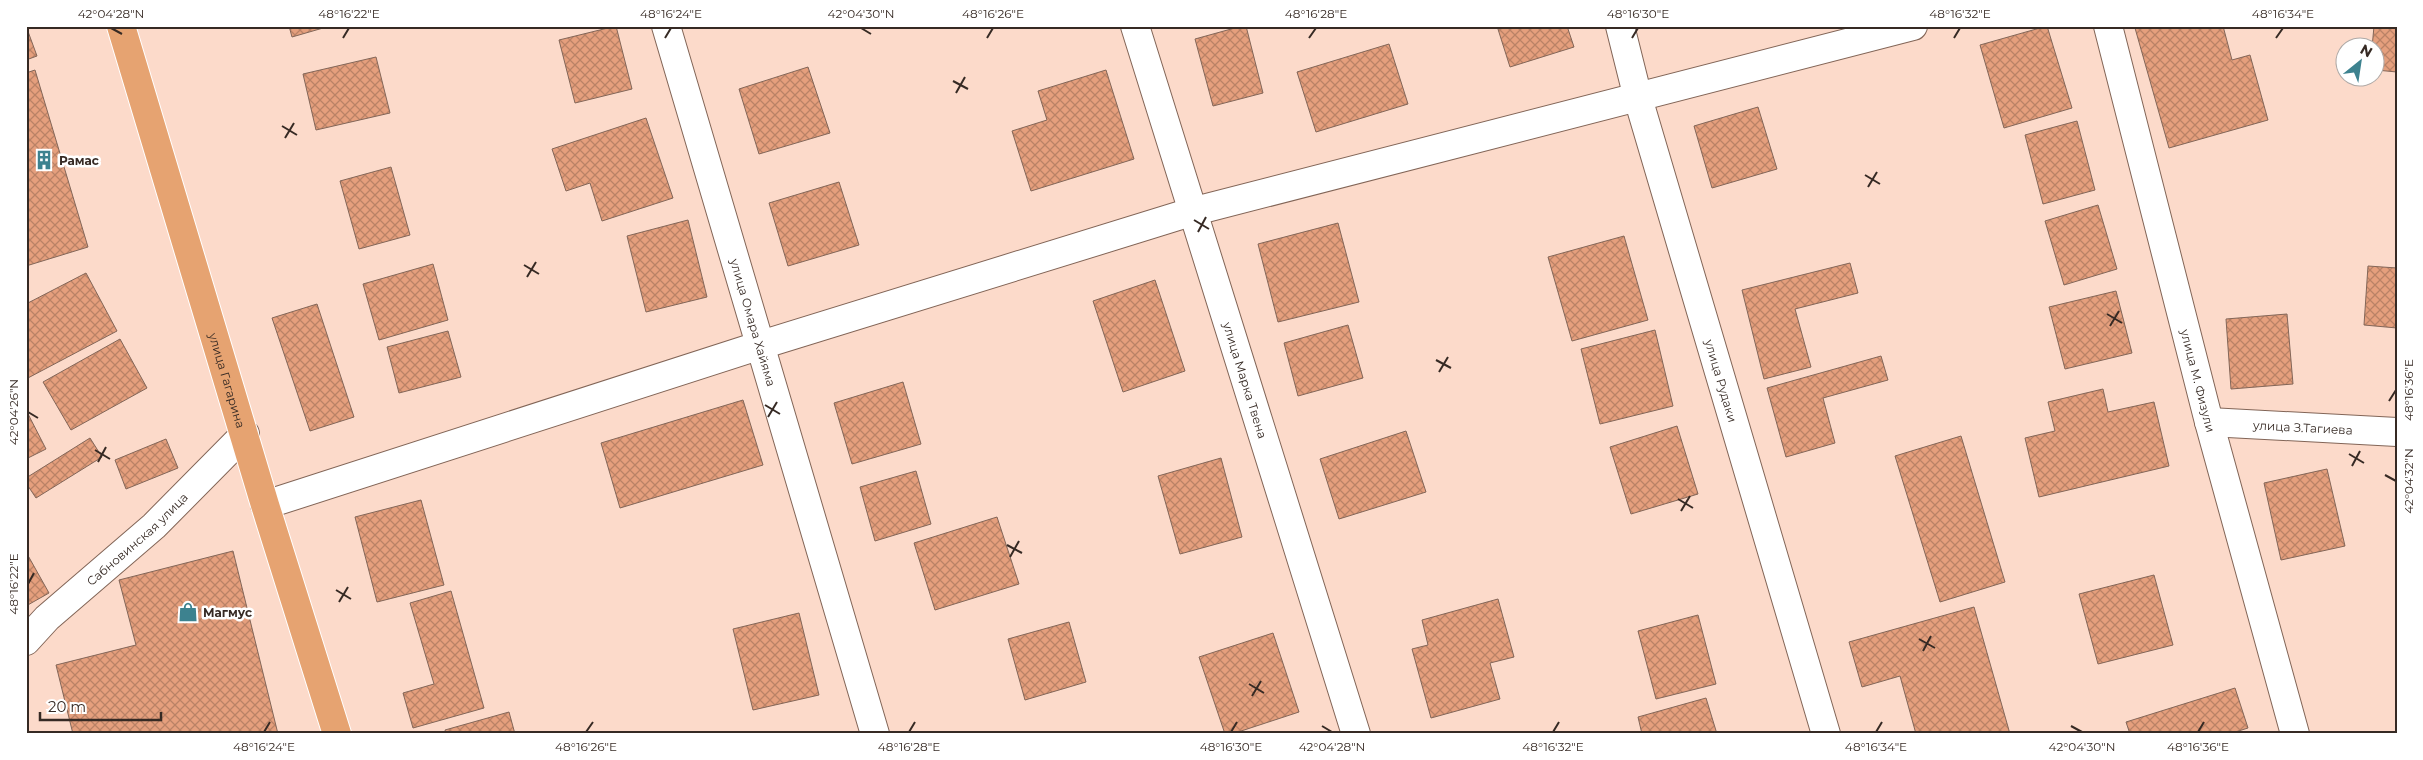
<svg xmlns="http://www.w3.org/2000/svg" width="2423" height="760" viewBox="0 0 2423 760" font-family="Montserrat,sans-serif">
  <defs>
    <pattern id="building-cross-hatch" width="8" height="8" patternUnits="userSpaceOnUse" patternTransform="scale(1.25)"><rect width="8" height="8" fill="#e59f7d"/><path d="M0 0l8 8M0 8l8-8" fill="none" stroke="#ba8266"/></pattern>
  </defs>
  <rect width="100%" height="100%" fill="#fcdaca"/>
  <g fill="url(#building-cross-hatch)" stroke="#836658">
    <polygon points="26,26 37,56 26,60"/>
    <polygon points="289,26 330,26 292,37"/>
    <polygon points="616,26 632,89 575,103 559,40"/>
    <polygon points="1242,26 1246,26 1263,93 1213,106 1195,39"/>
    <polygon points="1497,26 1567,26 1574,47 1510,67"/>
    <polygon points="2047,26 2072,108 2004,128 1980,45"/>
    <polygon points="2143,26 2223,26 2232,60 2250,55 2268,120 2169,148 2135,28"/>
    <polygon points="2374,26 2397,26 2397,72 2376,70 2376,48 2372,48"/>
    <polygon points="1389,44 1408,104 1316,132 1297,72"/>
    <polygon points="376,57 390,113 316,130 303,74"/>
    <polygon points="808,67 830,133 759,154 739,89"/>
    <polygon points="35,70 88,247 26,266 26,73"/>
    <polygon points="1106,70 1134,159 1031,191 1012,131 1047,120 1038,91"/>
    <polygon points="1758,107 1777,169 1712,188 1694,126"/>
    <polygon points="646,118 673,198 602,221 590,183 566,191 552,149"/>
    <polygon points="2077,121 2095,190 2043,204 2025,135"/>
    <polygon points="391,167 410,235 359,249 340,181"/>
    <polygon points="839,182 859,245 788,266 769,203"/>
    <polygon points="2098,205 2117,269 2064,285 2045,221"/>
    <polygon points="688,220 707,297 646,312 627,236"/>
    <polygon points="1338,223 1359,302 1278,322 1258,244"/>
    <polygon points="1624,236 1648,320 1572,341 1548,257"/>
    <polygon points="1850,263 1858,293 1795,309 1811,367 1764,379 1742,290"/>
    <polygon points="433,264 448,320 379,340 363,284"/>
    <polygon points="2368,266 2397,268 2397,328 2364,325"/>
    <polygon points="86,273 117,331 26,379 26,304"/>
    <polygon points="1155,280 1185,371 1123,392 1093,301"/>
    <polygon points="2116,291 2132,353 2065,369 2049,307"/>
    <polygon points="317,304 354,417 310,431 272,318"/>
    <polygon points="2287,314 2293,384 2231,389 2226,319"/>
    <polygon points="1348,325 1363,378 1298,396 1284,343"/>
    <polygon points="1655,330 1673,406 1600,424 1581,349"/>
    <polygon points="448,331 461,377 399,393 387,347"/>
    <polygon points="120,339 147,388 71,430 43,382"/>
    <polygon points="1881,356 1888,380 1823,398 1835,443 1786,457 1767,388"/>
    <polygon points="903,382 921,444 852,464 834,403"/>
    <polygon points="2103,389 2108,412 2154,402 2169,466 2039,497 2025,438 2055,431 2048,402"/>
    <polygon points="743,400 763,465 620,508 601,443"/>
    <polygon points="26,410 46,449 26,459"/>
    <polygon points="1677,426 1698,494 1631,514 1610,447"/>
    <polygon points="1406,431 1426,492 1339,519 1320,459"/>
    <polygon points="1961,436 2005,582 1940,602 1895,456"/>
    <polygon points="90,438 102,457 36,498 26,483 26,478"/>
    <polygon points="166,439 178,468 126,489 115,460"/>
    <polygon points="1221,458 1242,537 1180,554 1158,476"/>
    <polygon points="2327,469 2345,546 2281,560 2264,483"/>
    <polygon points="916,471 931,524 875,541 860,487"/>
    <polygon points="421,500 444,585 377,602 355,517"/>
    <polygon points="997,517 1019,584 935,610 914,543"/>
    <polygon points="233,551 278,734 73,734 56,665 136,645 119,580"/>
    <polygon points="26,552 49,593 26,606"/>
    <polygon points="2154,575 2173,645 2098,664 2079,594"/>
    <polygon points="451,591 484,708 413,728 403,693 434,684 410,603"/>
    <polygon points="1498,599 1514,657 1490,663 1500,699 1431,718 1412,649 1428,645 1422,620"/>
    <polygon points="1974,607 2010,734 1916,734 1900,676 1862,687 1849,642"/>
    <polygon points="799,613 819,695 753,710 733,629"/>
    <polygon points="1698,615 1716,684 1656,699 1638,631"/>
    <polygon points="1069,622 1086,682 1025,700 1008,639"/>
    <polygon points="1273,633 1299,712 1232,734 1225,734 1199,657"/>
    <polygon points="2235,688 2248,728 2229,734 2130,734 2126,722"/>
    <polygon points="1706,698 1717,734 1642,734 1638,717"/>
    <polygon points="509,712 515,734 446,734 445,730"/>
  </g>
  <g fill="none" stroke-linecap="round" stroke-linejoin="round">
    <defs>
      <g id="street">
        <path id="s1" d="M666,26L875,734"/>
        <path id="s2" d="M1135,26L1356,734"/>
        <path id="s3" d="M1620,26L1638,98L1826,734"/>
        <path id="s4" d="M2108,26L2209,422L2295,734"/>
        <path id="s5" d="M2209,422L2397,432"/>
        <polyline points="265,505 761,345 1191,212 1913,26"/>
        <path id="s6" d="M26,641L47,618L154,526L245,434"/>
      </g>
      <g id="primary">
        <path id="s7" d="M121,26L265,505L337,734"/>
      </g>
    </defs>
    <use href="#street" stroke="#826557" stroke-width="30"/>
    <use href="#primary" stroke="#fff" stroke-width="30"/>
    <use href="#street" stroke="#fff" stroke-width="28"/>
    <use href="#primary" stroke="#e6a371" stroke-width="28"/>
  </g>
  <path fill="none" stroke="#362a24" stroke-width="2" d="M111,28L122,34M861,28L871,34M343,38L349,28M665,38L671,28M987,38L993,28M1309,38L1316,28M1632,38L1638,28M1954,38L1960,28M2276,38L2283,28M953,81L968,89M956,93L965,77M282,126L297,135M285,138L294,123M1865,175L1880,184M1868,187L1877,172M1194,220L1209,229M1198,232L1206,217M524,265L539,274M527,277L536,262M2107,314L2122,323M2110,326L2119,311M1436,360L1451,368M1439,372L1448,357M2389,401L2396,390M765,405L780,414M28,412L38,418M768,417L777,402M95,450L110,459M2349,454L2364,463M98,462L106,447M2352,466L2360,451M2385,475L2396,481M1678,499L1693,508M1681,511L1690,496M1007,545L1022,553M1010,557L1019,541M28,584L34,573M336,590L351,599M339,602L348,587M1919,639L1935,648M1923,651L1931,636M1249,684L1264,693M1252,696L1261,681M1322,726L1332,732M2071,726L2082,732M264,732L270,722M586,732L593,722M909,732L915,722M1231,732L1237,722M1553,732L1559,722M1876,732L1882,722M2198,732L2204,722"/>
  <defs>
    <symbol id="building-bare" viewBox="-9 -9 18 18"><path d="M-4-6H4V6H1V3H-1V6H-4ZM-2.5-4.3h1.7v1.8h-1.7ZM.8-4.3h1.7v1.8H.8ZM-2.5-1h1.7V.8h-1.7ZM.8-1h1.7V.8H.8Z" fill="#3d828f" stroke="#fff" stroke-width="2.5" paint-order="stroke"/></symbol>
    <symbol id="shop-bare" viewBox="-9 -9 18 18"><path d="M-5-2.5h2.3a2.7 3.5 0 0 1 5.4 0H5L5.5 6h-11ZM-1.5-2.5h3a1.5 2.3 0 0 0-3 0Z" fill="#3d828f" stroke="#fff" stroke-width="2.5" paint-order="stroke"/></symbol>
  </defs>
  <g fill-rule="evenodd">
    <use href="#building-bare" x="30" y="146" width="28" height="28"/>
    <use href="#shop-bare" x="174" y="598" width="28" height="28"/>
  </g>
  <g text-anchor="middle" dominant-baseline="central" stroke-width="5" stroke-linejoin="round" paint-order="stroke">
    <g font-size="12" font-weight="bold" fill="#362a24" stroke="#fff" text-anchor="start">
      <text x="59" y="160">Рамас</text>
      <text x="203" y="612">Магмус</text>
    </g>
    <g font-size="12" fill="#362a24" stroke="#fff">
      <text stroke="none"><textPath href="#s1" startOffset="309">улица Омара Хайяма</textPath></text>
      <text stroke="none"><textPath href="#s7" startOffset="370">улица Гагарина</textPath></text>
      <text stroke="none"><textPath href="#s2" startOffset="371">улица Марка Твена</textPath></text>
      <text stroke="none"><textPath href="#s3" startOffset="369">улица Рудаки</textPath></text>
      <text stroke="none"><textPath href="#s4" startOffset="366">улица М. Физули</textPath></text>
      <text stroke="none"><textPath href="#s5" startOffset="94">улица З.Тагиева</textPath></text>
      <text stroke="none"><textPath href="#s6" startOffset="151">Сабновинская улица</textPath></text>
    </g>
  </g>
  <rect width="2423" height="760" fill="none" stroke="#ffffff" stroke-width="55"/>
  <g transform="translate(2360 62) rotate(30)"><circle r="24" fill="#ffffff" stroke="#afaaa7"/>
  <path d="M0-4L9 19L0 12L-9 19Z" fill="#3d828f"/>
  <text y="-8" font-size="14" font-weight="bold" text-anchor="middle" fill="#362a24">N</text>
  </g>
  <path d="M40 712v8h121v-8" fill="none" stroke="#362a24" stroke-width="2.5"/>
  <text x="48" y="712" font-size="15" fill="#362a24" stroke="#ffffff" stroke-width="4" paint-order="stroke">20 m</text>
  <rect x="28" y="28" width="2368" height="704" fill="none" stroke="#362a24" stroke-width="2"/>
  <g font-size="12" text-anchor="middle" fill="#362a24">
    <text x="111" y="18">42°04'28"N</text>
    <text x="349" y="18">48°16'22"E</text>
    <text x="671" y="18">48°16'24"E</text>
    <text x="861" y="18">42°04'30"N</text>
    <text x="993" y="18">48°16'26"E</text>
    <text x="1316" y="18">48°16'28"E</text>
    <text x="1638" y="18">48°16'30"E</text>
    <text x="1960" y="18">48°16'32"E</text>
    <text x="2283" y="18">48°16'34"E</text>
    <text transform="translate(2409 390) rotate(-90)" y="4">48°16'36"E</text>
    <text transform="translate(14 412) rotate(-90)" y="4">42°04'26"N</text>
    <text transform="translate(2409 481) rotate(-90)" y="4">42°04'32"N</text>
    <text transform="translate(14 584) rotate(-90)" y="4">48°16'22"E</text>
    <text x="264" y="751">48°16'24"E</text>
    <text x="586" y="751">48°16'26"E</text>
    <text x="909" y="751">48°16'28"E</text>
    <text x="1231" y="751">48°16'30"E</text>
    <text x="1332" y="751">42°04'28"N</text>
    <text x="1553" y="751">48°16'32"E</text>
    <text x="1876" y="751">48°16'34"E</text>
    <text x="2082" y="751">42°04'30"N</text>
    <text x="2198" y="751">48°16'36"E</text>
  </g>
</svg>
